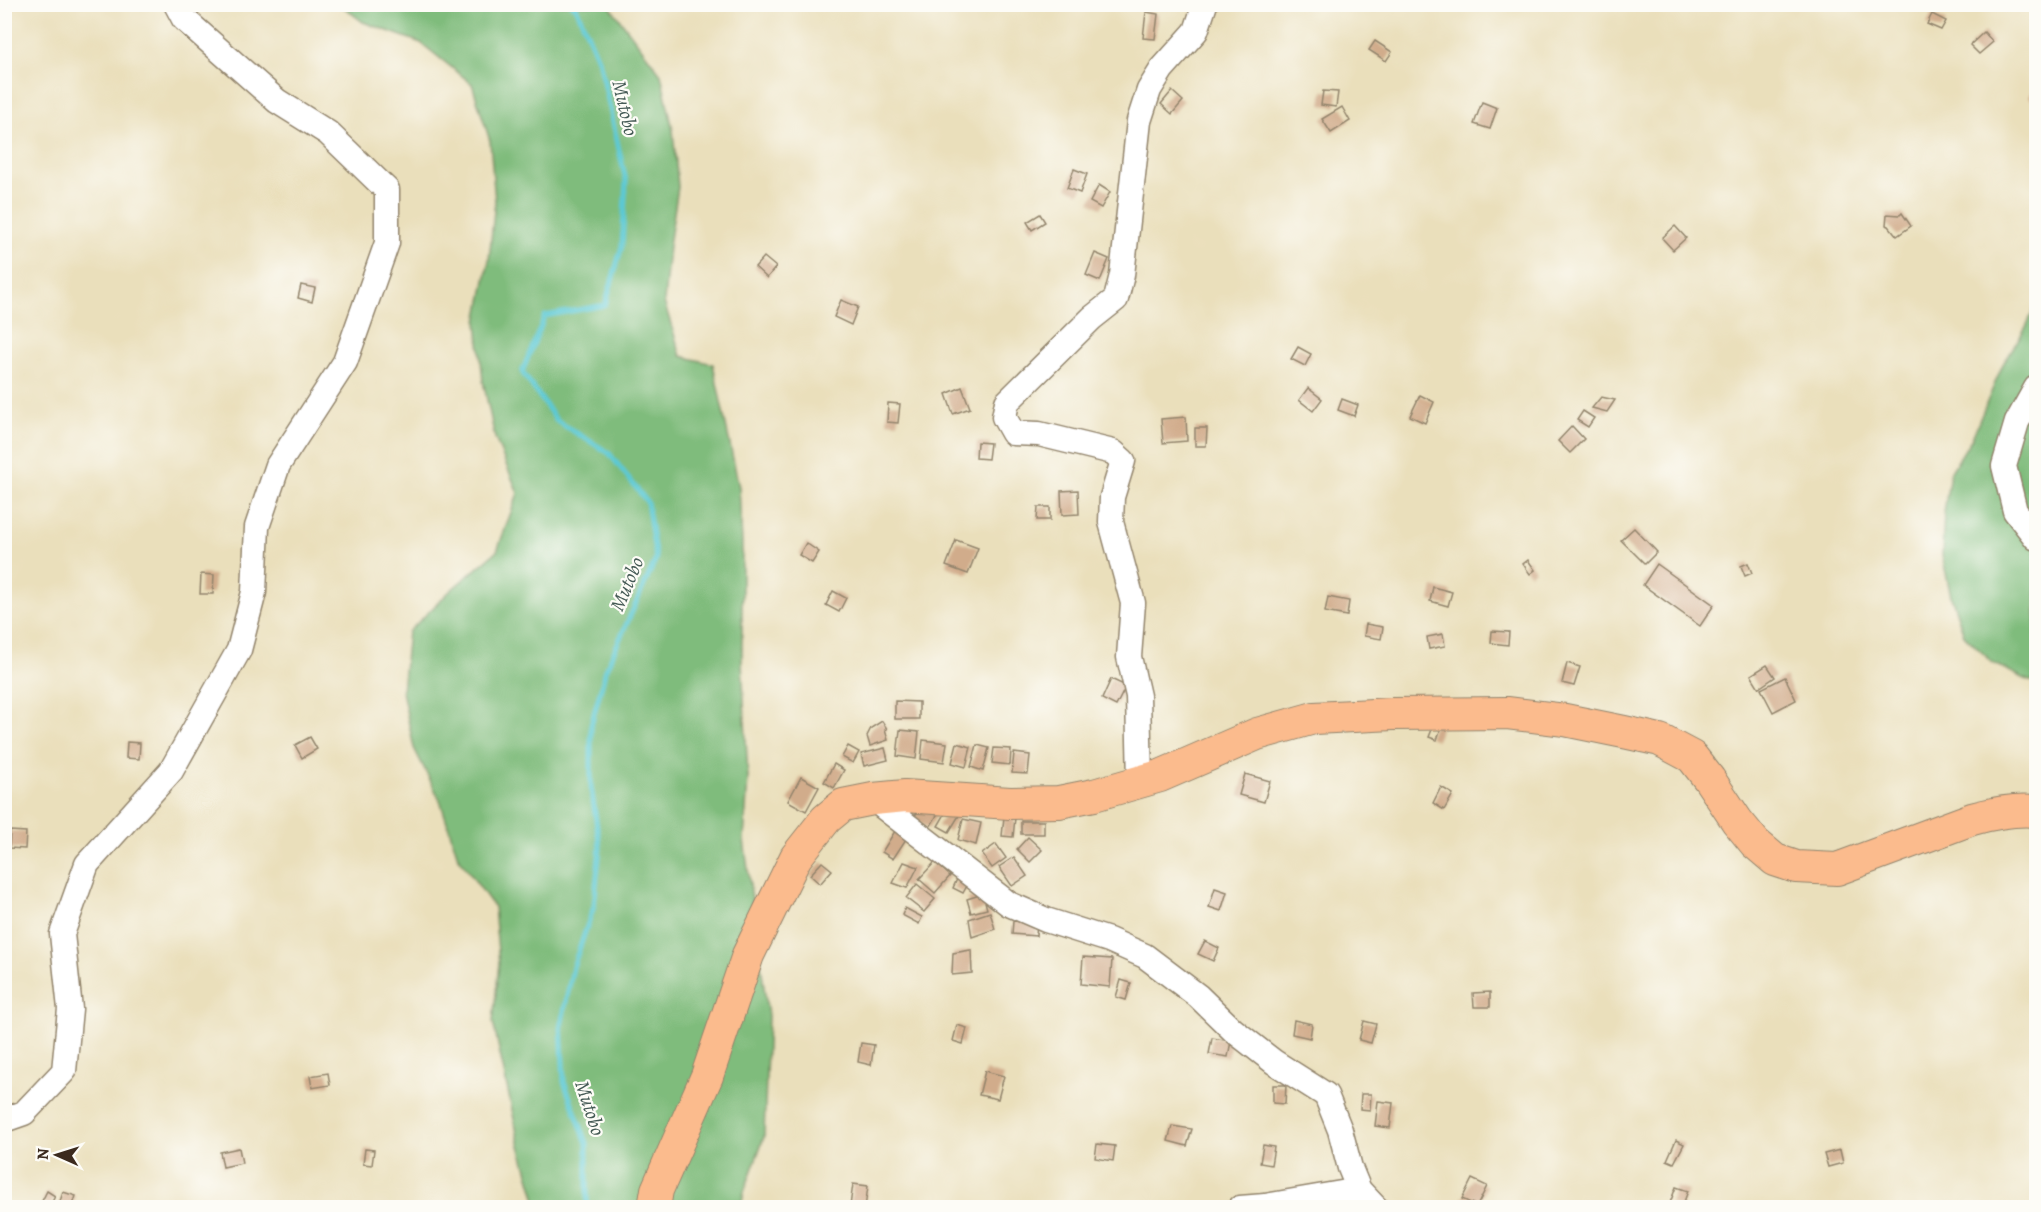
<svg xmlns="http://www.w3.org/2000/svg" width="2041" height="1212" viewBox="0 0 2041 1212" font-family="Alegreya,serif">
  <rect width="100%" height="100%" fill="#fdfcf7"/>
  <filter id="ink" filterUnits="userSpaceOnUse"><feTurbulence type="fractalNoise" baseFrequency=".0167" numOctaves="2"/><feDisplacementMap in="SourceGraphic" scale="12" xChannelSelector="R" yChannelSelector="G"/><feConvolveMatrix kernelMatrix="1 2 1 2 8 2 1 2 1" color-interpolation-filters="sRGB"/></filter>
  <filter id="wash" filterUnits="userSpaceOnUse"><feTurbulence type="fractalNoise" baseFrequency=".008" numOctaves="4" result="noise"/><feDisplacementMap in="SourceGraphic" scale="24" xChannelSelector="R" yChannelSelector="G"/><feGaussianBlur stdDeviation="1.35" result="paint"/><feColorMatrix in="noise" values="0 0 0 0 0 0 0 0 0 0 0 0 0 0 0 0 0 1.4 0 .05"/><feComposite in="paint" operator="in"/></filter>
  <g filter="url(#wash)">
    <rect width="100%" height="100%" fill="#eadfbb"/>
    <g fill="#7fbc7b" stroke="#5d734c" stroke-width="1.5">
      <polygon points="341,5 609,5 661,74 673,130 678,187 669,246 664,302 681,356 713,364 739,487 742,543 742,662 748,778 744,840 768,1016 764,1137 744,1192 741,1207 538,1207 519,1142 493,1022 499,963 494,907 458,857 440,800 414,748 402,691 408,632 451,590 497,551 518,493 495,438 483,381 477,322 489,260 495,201 490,141 472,84 421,43 363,22"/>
      <polygon points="2036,305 2036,681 2029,681 1993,663 1964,635 1951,596 1942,555 1944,513 1950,473 1972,438 2003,364 2026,327"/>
    </g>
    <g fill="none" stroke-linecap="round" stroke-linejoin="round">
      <polyline stroke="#5cc9d4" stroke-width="5" points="571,4 576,7 600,64 626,181 622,246 605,305 545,316 522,372 557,421 609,453 647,502 656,559 606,669 591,725 591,787 600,847 594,906 573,967 561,1026 564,1082 587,1143 587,1208"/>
    </g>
    <g id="blocks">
      <g fill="#d1ac8b">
        <polygon points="1146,12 1158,14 1155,39 1143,38"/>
        <polygon points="1932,14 1946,21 1941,30 1927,24"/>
        <polygon points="1984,32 1993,42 1979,54 1970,45"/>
        <polygon points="1375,41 1392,52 1386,61 1369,50"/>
        <polygon points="2036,86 2036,103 2029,97"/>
        <polygon points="1172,91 1183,101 1172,114 1161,104"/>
        <polygon points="1323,91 1338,92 1336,107 1321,105"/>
        <polygon points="1482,102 1497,108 1490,129 1474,124"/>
        <polygon points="1342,107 1350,121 1331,133 1322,119"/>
        <polygon points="1074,169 1087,174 1080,193 1067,188"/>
        <polygon points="1099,185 1110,192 1101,208 1090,202"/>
        <polygon points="1902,213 1911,226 1897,236 1889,226 1886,225 1887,214 1900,215"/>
        <polygon points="1040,214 1045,222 1032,230 1027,222"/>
        <polygon points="1675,226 1686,238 1673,250 1662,238"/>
        <polygon points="1095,253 1109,259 1100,281 1086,275"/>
        <polygon points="764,257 776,267 767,278 755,267"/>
        <polygon points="301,285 315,288 312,302 298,298"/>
        <polygon points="841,300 858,307 851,325 834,317"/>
        <polygon points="1298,347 1311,354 1305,366 1291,359"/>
        <polygon points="962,387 970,408 953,414 946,394"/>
        <polygon points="1308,388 1322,399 1313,411 1299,400"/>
        <polygon points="1420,395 1434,402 1425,423 1410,416"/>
        <polygon points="1601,397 1615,400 1607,412 1592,408"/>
        <polygon points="1342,399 1358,405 1354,416 1338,410"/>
        <polygon points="888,403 900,404 898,423 887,422"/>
        <polygon points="1583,411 1594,418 1588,427 1577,420"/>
        <polygon points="1186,417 1187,441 1163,443 1161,419"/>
        <polygon points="1572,426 1584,439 1570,453 1558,441"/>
        <polygon points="1195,428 1207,428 1206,446 1195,446"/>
        <polygon points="977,442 990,443 988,459 976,458"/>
        <polygon points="1078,490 1079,514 1062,515 1061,491"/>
        <polygon points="1038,507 1050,507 1050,520 1037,520"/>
        <polygon points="1634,528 1657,552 1645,564 1621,540"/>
        <polygon points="956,540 978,548 968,574 946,566"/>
        <polygon points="806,543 819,552 812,563 799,555"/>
        <polygon points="1528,560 1535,570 1530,574 1523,564"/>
        <polygon points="1748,563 1752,573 1745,576 1741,566"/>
        <polygon points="1657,564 1714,605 1700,626 1643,585"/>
        <polygon points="201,574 214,575 213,594 200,594"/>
        <polygon points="1433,587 1452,592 1448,606 1430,601"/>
        <polygon points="833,591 846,598 839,612 826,605"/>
        <polygon points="1328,597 1349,601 1347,616 1325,612"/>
        <polygon points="1366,624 1383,627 1381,639 1364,636"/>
        <polygon points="1492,631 1509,632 1508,645 1491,643"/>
        <polygon points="1443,634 1445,646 1429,649 1427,637"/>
        <polygon points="1567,663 1580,667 1574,686 1562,683"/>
        <polygon points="1767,665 1775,677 1759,688 1751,675"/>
        <polygon points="1785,677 1796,700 1773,712 1761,689"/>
        <polygon points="1111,679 1126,686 1116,706 1102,699"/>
        <polygon points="895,701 919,702 919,719 895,719"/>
        <polygon points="882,721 887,729 885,730 888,740 870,746 867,736 871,728"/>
        <polygon points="1435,722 1442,725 1437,740 1429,737"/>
        <polygon points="900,730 919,732 916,759 897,756"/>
        <polygon points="310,737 317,749 302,758 295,745"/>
        <polygon points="923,740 947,743 944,762 921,759"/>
        <polygon points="127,742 140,743 139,759 126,758"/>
        <polygon points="957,743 971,747 966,767 952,763"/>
        <polygon points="977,745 989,748 983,771 971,767"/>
        <polygon points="848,746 859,752 853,763 842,757"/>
        <polygon points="885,748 888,760 864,766 861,754"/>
        <polygon points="994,748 1011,749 1010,765 992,763"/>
        <polygon points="1014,753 1030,755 1028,774 1012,773"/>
        <polygon points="834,764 844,770 834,788 824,782"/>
        <polygon points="1245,774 1270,781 1264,802 1239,795"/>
        <polygon points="801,777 819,787 806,811 788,801"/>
        <polygon points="1441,787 1453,794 1444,810 1433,803"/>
        <polygon points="921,806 937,815 929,829 913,819"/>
        <polygon points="949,807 960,814 949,832 938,826"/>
        <polygon points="1004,817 1015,818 1013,837 1002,836"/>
        <polygon points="963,819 981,823 976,845 958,840"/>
        <rect x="1021" y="821" width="23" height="13"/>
        <polygon points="10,831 26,832 25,849 9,848"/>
        <polygon points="895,831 906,839 893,859 882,852"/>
        <polygon points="1028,837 1042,850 1030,862 1017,849"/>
        <polygon points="996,844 1006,858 992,868 982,854"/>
        <polygon points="1014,857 1027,876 1012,886 999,867"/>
        <polygon points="822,862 832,870 820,884 810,875"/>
        <polygon points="904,862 918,867 907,888 893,883"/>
        <polygon points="935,862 950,876 935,893 919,879"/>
        <polygon points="958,877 969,882 963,893 953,888"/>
        <polygon points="917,884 935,899 924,912 906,898"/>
        <polygon points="1215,888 1227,892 1221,911 1209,907"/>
        <polygon points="983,894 987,909 971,913 967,899"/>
        <polygon points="905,908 922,917 919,924 902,915"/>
        <polygon points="990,912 995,929 972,937 969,919"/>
        <polygon points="1013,921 1037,923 1036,936 1012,934"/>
        <polygon points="1205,941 1219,948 1213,961 1198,954"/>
        <polygon points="971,950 972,973 952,975 953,953"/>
        <polygon points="1083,957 1112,959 1110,987 1081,984"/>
        <polygon points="1121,980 1131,983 1126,1000 1116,997"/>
        <polygon points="1490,992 1490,1007 1474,1007 1473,993"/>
        <polygon points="1294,1020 1312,1024 1310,1038 1292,1034"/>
        <polygon points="1364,1021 1376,1024 1371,1043 1359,1040"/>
        <polygon points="957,1025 967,1028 963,1044 953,1041"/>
        <polygon points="1212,1038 1231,1041 1228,1057 1209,1054"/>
        <polygon points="861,1043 874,1045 871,1065 858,1062"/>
        <polygon points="985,1071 1004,1076 998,1099 979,1095"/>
        <polygon points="328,1073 330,1085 312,1088 310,1076"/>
        <polygon points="1273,1085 1286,1085 1285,1104 1273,1103"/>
        <polygon points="1361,1094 1371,1094 1370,1110 1360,1109"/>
        <polygon points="1378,1101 1393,1103 1390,1128 1375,1126"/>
        <polygon points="1172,1126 1192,1129 1187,1146 1168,1141"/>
        <polygon points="1676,1140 1684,1144 1674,1163 1667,1160"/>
        <polygon points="1097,1144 1115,1146 1113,1161 1095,1158"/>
        <polygon points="1263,1145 1274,1147 1271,1165 1260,1163"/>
        <polygon points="239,1148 242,1163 223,1167 220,1152"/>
        <polygon points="365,1149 374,1150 372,1165 363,1164"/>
        <polygon points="1840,1150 1843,1163 1828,1167 1824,1154"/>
        <polygon points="1472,1179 1487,1186 1477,1206 1462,1199"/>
        <polygon points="853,1184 868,1186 865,1208 850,1206"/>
        <polygon points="1676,1187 1688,1191 1682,1207 1670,1203"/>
        <polygon points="47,1191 55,1196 50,1206 42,1201"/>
        <polygon points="63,1192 76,1196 72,1208 58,1208"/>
      </g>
    </g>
  </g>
  <g filter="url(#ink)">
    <use href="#blocks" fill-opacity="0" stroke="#92846c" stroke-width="1.5"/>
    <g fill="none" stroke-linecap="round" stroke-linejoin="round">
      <defs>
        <g id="minor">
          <polyline points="2036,388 2017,422 2004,466 2015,511 2036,538"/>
          <polyline points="1140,782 1138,696 1129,657 1133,603 1111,522 1112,497 1123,461 1113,452 1039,434 1013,433 1004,417 1007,402 1092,318 1116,299 1122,275 1139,121 1149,90 1162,69 1196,31 1205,4"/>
          <polyline points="873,799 1009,904 1046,920 1109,940 1145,956 1198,996 1233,1030 1274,1062 1326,1095 1340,1130 1350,1168 1359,1190 1376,1208"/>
          <polyline points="4,1120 24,1113 64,1071 70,1009 62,934 87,864 171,771 239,650 254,592 257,527 278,465 345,362 387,243 387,190 328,133 277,101 184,19 176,4"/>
          <polyline points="1240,1208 1265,1206 1359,1190"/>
        </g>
        <path id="major" d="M654,1208L657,1190L707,1076L748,955L796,857L826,819L843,805L873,799L905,796L1010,803L1059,802L1094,795L1160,776L1257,734L1314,718L1393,714L1507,713L1565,720L1624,732L1660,740L1692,757L1709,779L1737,821L1755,843L1775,860L1796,867L1837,869L1972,819C1994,813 2014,809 2036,811"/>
      </defs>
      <use href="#minor" stroke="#92846c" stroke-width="27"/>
      <use href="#major" stroke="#92846c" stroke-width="34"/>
      <use href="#minor" stroke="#fff" stroke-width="24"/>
      <use href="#major" stroke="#fbbb8d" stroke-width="32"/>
    </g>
  </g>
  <g text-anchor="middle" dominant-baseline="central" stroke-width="4.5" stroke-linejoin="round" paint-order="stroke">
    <g font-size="20" font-style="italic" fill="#455a55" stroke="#fdfcf7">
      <text transform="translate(625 108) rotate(77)">Mutobo</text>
      <text transform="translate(627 584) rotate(-67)">Mutobo</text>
      <text transform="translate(590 1108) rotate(72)">Mutobo</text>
    </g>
  </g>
  <rect width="2041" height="1212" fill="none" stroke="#fdfcf7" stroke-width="24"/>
  <g transform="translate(57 1155) rotate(273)" stroke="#fdfcf7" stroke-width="4.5" paint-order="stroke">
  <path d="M0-4.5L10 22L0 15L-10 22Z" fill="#3b2a1e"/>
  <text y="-9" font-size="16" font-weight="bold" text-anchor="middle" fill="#3b2a1e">N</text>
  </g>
</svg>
